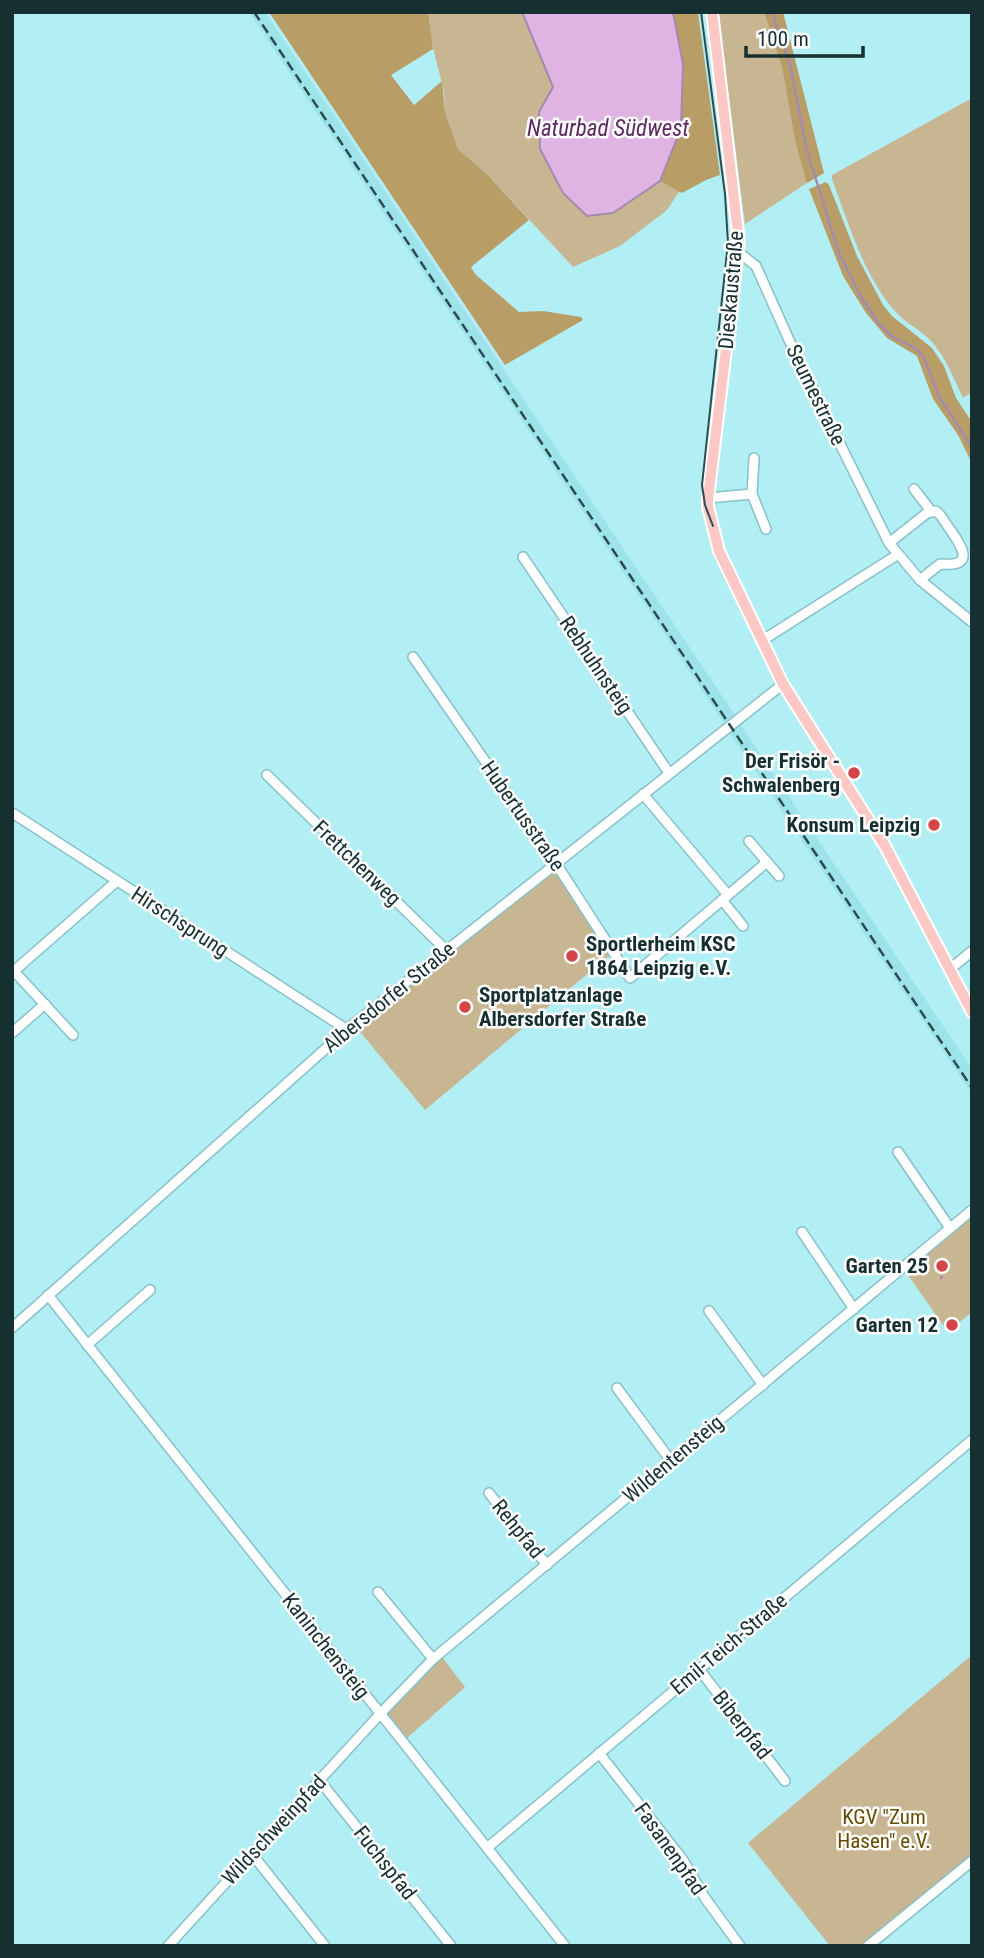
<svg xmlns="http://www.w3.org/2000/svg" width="984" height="1958" viewBox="0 0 984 1958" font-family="'Roboto Condensed',sans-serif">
  <rect width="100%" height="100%" fill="#b2eff5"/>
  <g fill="#9de3ea">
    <polygon points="249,12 265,12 630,558 735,715 724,723"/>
    <polygon points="739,722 972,1069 972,1094 729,732"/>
  </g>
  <g fill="#c8b592">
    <polygon points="428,12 522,12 553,87 539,112 683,64 690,12 695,168 667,210 620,246 573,267 487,174 458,149 445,112 444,92 431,39"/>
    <polygon points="718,12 764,12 782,67 795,141 807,178 807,183 745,224"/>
    <path d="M972,98V392L963,398C954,379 946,358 932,342C921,330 905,323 894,310C863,274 848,222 832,179V175Z"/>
    <polygon points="556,871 610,955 425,1110 356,1027"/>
    <polygon points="972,1214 972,1312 948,1332 905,1271"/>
    <polygon points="972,1655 972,1855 862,1946 830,1946 748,1843"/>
    <polygon points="442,1657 465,1687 407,1738 385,1715"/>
  </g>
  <g fill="#b99d66">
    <polygon points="269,12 428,12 433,49 391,75 414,105 442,81 445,112 458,149 487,174 529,220 471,267 475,274 519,312 543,311 581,317 583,320 505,365"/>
    <polygon points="673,12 698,12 720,175 706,180 682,193 660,181 681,128"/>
    <polygon points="764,12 783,12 824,173 807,183 795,141 782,67"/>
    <polygon points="826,182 829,185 857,256 883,305 892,316 932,348 944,366 956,398 972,422 972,463 958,435 933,399 917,356 887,338 866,313 843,276 809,189"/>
  </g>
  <polygon fill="#dfb3e2" stroke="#a38bad" stroke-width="2" points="522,12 673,12 683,64 681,128 660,181 613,213 587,216 563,193 540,149 539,112 553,87"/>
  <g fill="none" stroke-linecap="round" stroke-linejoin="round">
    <g stroke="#a38bad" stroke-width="2.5">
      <polyline points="772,12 790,65 807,151 839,253 861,297 879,324 893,337 915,348 923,356 940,398 972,447"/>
      <polyline points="941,1278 942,1277"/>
    </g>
    <defs>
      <g id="minor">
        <polyline points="738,252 756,266 794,351 889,543 920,580 972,622"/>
        <polyline points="754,458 752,494 766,529"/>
        <polyline points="914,489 931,511"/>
        <polyline points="708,498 752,494"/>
        <path d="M889,543L927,513L936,511L941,516C954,537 984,568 940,564L920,580"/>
        <polyline points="523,557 669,773"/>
        <polyline points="763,640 897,555"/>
        <polyline points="413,657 557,865 630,978 767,862"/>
        <polyline points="267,775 446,950"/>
        <polyline points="643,794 728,895"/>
        <polyline points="12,816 14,814 346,1029"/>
        <polyline points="749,841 779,876"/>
        <polyline points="722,900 743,926"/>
        <polyline points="12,969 73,1035"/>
        <polyline points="949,970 972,951"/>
        <polyline points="14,971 117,881"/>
        <polyline points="12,1033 45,1004"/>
        <polyline points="898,1152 950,1228"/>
        <polyline points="802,1232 854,1309"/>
        <polyline points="48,1295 565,1946"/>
        <polyline points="709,1311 763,1385"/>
        <polyline points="12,1328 351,1026 783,684"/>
        <polyline points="87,1345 150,1290"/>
        <polyline points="617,1388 671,1461"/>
        <polyline points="489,1493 547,1565"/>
        <polyline points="378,1592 433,1659"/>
        <polyline points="699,1669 785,1781"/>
        <polyline points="599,1753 683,1860 705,1898 740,1946"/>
        <polyline points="320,1781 451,1946"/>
        <polyline points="487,1848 972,1440"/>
        <polyline points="252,1854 325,1946"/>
        <polyline points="168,1946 380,1714 433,1659 972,1210"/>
        <polyline points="868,1946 972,1861"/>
      </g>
      <polyline id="major" points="712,12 739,242 708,498 708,507 719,551 783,684 885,846 972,1012"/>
    </defs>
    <use href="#minor" stroke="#86c1c7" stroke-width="12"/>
    <use href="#major" stroke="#fff" stroke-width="14"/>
    <use href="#minor" stroke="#fff" stroke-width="9"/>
    <use href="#major" stroke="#fbc8c5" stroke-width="10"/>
    <polyline stroke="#2e4c4f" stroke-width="2" points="701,12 725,194 728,243 702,485 705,505 713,526"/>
    <polyline stroke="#2e4c4f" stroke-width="2.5" stroke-dasharray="10 5" stroke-linecap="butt" points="254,12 972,1088"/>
  </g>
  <g fill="#d44547" stroke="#fff" stroke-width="2.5">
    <circle cx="854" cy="773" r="7"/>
    <circle cx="934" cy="825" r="7"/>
    <circle cx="572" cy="956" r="7"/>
    <circle cx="465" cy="1007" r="7"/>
    <circle cx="942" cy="1266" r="7"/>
    <circle cx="952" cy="1325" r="7"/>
  </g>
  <g text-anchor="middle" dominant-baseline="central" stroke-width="5" stroke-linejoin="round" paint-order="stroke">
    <g font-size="21" fill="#162f31" stroke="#fff">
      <text transform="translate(731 290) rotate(-85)">Dieskaustraße</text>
      <text transform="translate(816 395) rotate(64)">Seumestraße</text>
      <text transform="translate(596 665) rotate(56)">Rebhuhnsteig</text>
      <text transform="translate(523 816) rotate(55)">Hubertusstraße</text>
      <text transform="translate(357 863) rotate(44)">Frettchenweg</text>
      <text transform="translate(180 922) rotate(33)">Hirschsprung</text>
      <text transform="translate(389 997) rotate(-39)">Albersdorfer Straße</text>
      <text transform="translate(673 1459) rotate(-40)">Wildentensteig</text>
      <text transform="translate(518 1529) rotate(51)">Rehpfad</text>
      <text transform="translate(729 1644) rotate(-40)">Emil-Teich-Straße</text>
      <text transform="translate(326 1646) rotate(52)">Kaninchensteig</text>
      <text transform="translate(742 1725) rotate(52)">Biberpfad</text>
      <text transform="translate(274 1830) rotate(-47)">Wildschweinpfad</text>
      <text transform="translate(670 1849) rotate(55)">Fasanenpfad</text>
      <text transform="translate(385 1863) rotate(52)">Fuchspfad</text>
    </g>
    <g font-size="21" font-weight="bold" fill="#162f31" stroke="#fff" text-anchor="end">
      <text x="840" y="761">Der Frisör -<tspan x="840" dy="24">Schwalenberg</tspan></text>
      <text x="920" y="825">Konsum Leipzig</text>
      <text x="586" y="944" text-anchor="start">Sportlerheim KSC<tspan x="586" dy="24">1864 Leipzig e.V.</tspan></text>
      <text x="479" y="995" text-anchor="start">Sportplatzanlage<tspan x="479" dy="24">Albersdorfer Straße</tspan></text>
      <text x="928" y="1266">Garten 25</text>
      <text x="938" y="1325">Garten 12</text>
    </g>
    <g font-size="21" fill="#674b01" stroke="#fff">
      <text x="884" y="1817">KGV "Zum<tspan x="884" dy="24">Hasen" e.V.</tspan></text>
    </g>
    <g font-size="23" font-style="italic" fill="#5c2961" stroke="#fff">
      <text x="608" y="128">Naturbad Südwest</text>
    </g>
  </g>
  <rect width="984" height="1958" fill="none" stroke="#162f31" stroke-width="28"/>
  <path d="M746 46v10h117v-10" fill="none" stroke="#162f31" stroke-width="3.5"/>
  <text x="757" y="46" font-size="21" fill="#162f31" stroke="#ffffff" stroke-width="5" paint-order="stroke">100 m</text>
</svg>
